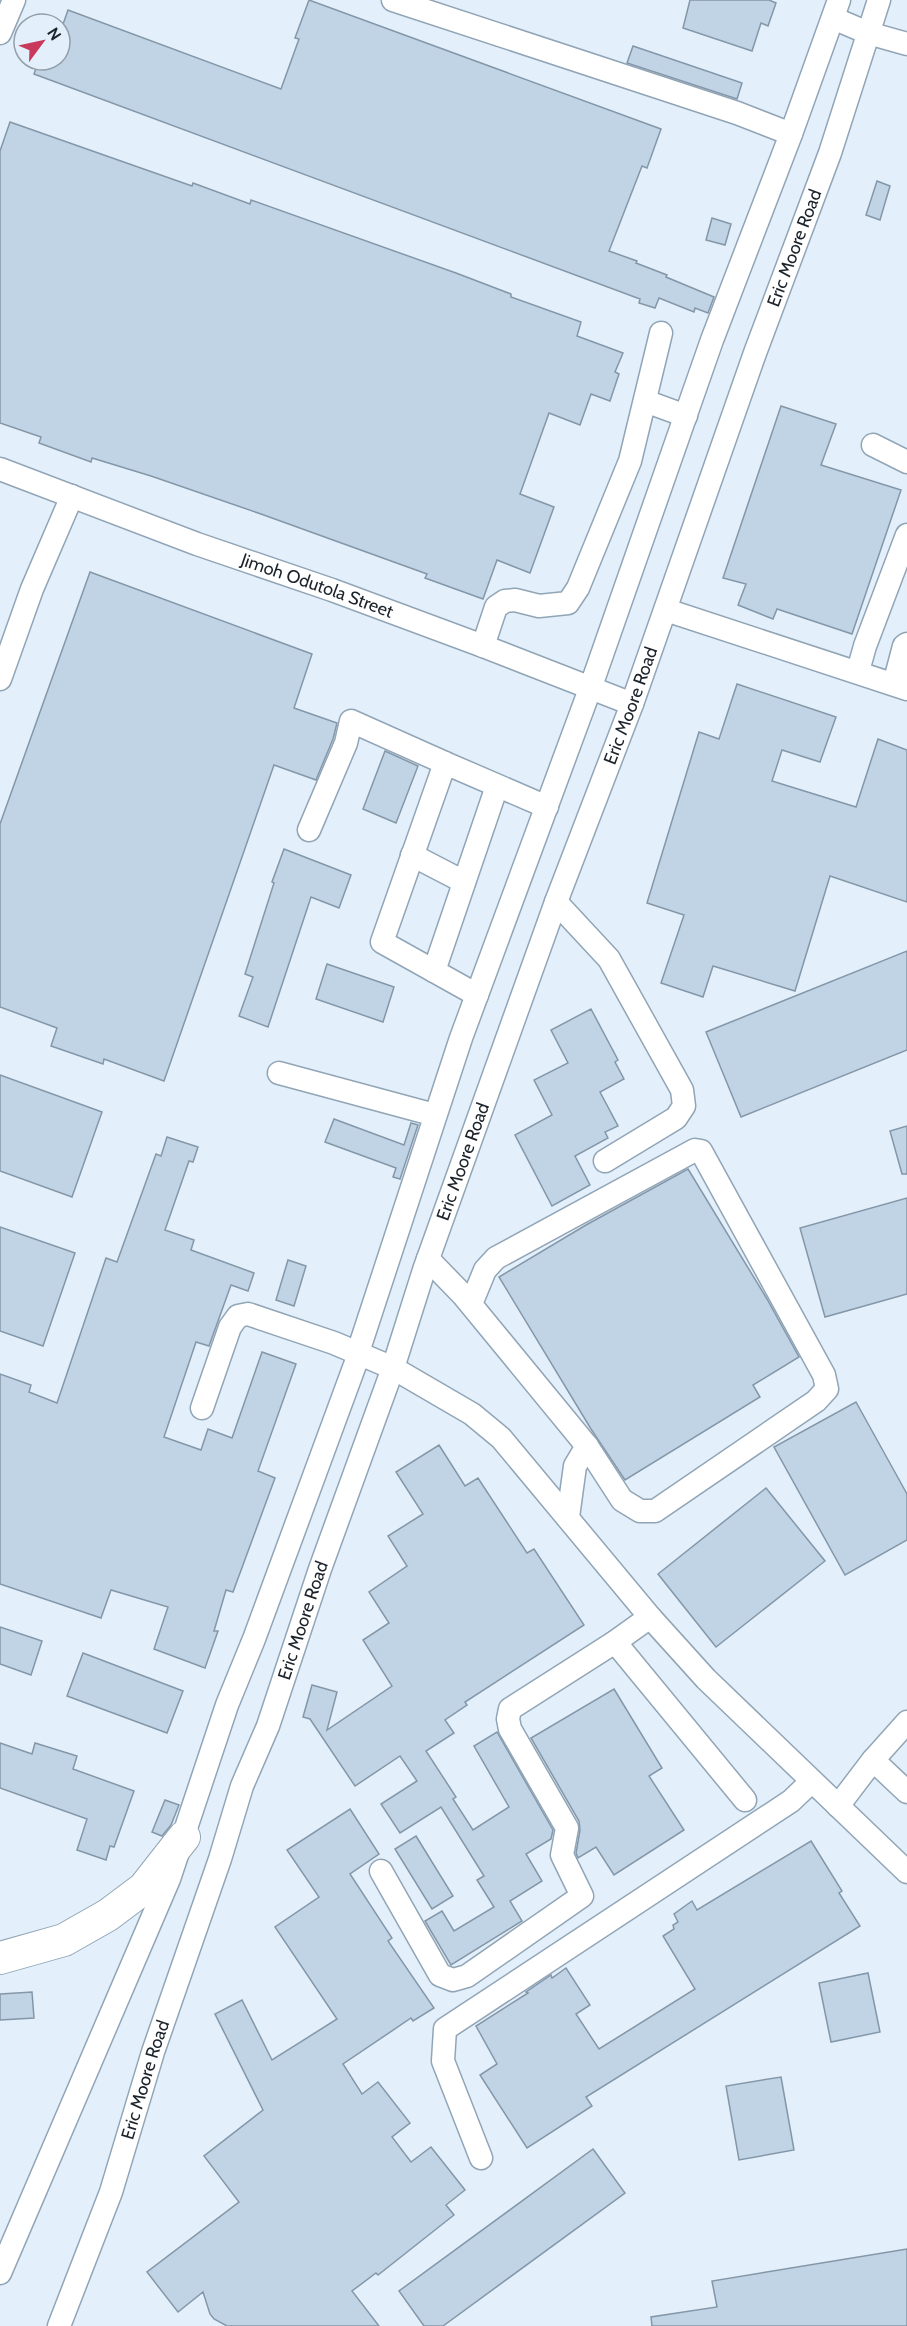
<svg xmlns="http://www.w3.org/2000/svg" width="907" height="2326" viewBox="0 0 907 2326" font-family="Cabin,sans-serif">
  <rect width="100%" height="100%" fill="#e3f0fb"/>
  <g fill="#c0d4e6" stroke="#8497a8" stroke-width="1.5">
    <polygon points="309,0 661,129 647,168 642,166 609,251 637,261 636,263 667,275 666,277 714,297 708,313 695,308 694,312 659,298 655,308 639,303 640,299 34,74 39,60 60,60 60,33 68,10 281,89 299,39 295,38"/>
    <polygon points="690,0 769,0 776,3 768,26 761,23 752,51 683,28"/>
    <polygon points="633,46 742,83 737,99 627,63"/>
    <polygon points="10,122 192,186 193,183 250,204 251,200 456,273 511,294 511,297 581,322 577,336 623,353 615,372 619,374 610,401 591,394 580,425 549,413 520,494 554,507 530,573 497,560 483,599 425,578 427,574 261,514 151,476 92,458 91,462 39,443 41,437 0,423 0,151"/>
    <polygon points="877,181 890,186 880,220 866,215"/>
    <polygon points="712,218 731,224 725,245 706,240"/>
    <polygon points="781,406 836,424 821,465 901,490 852,634 777,609 773,619 738,605 746,584 723,578"/>
    <polygon points="90,572 312,654 294,708 337,723 333,739 316,780 274,765 164,1081 104,1059 103,1064 51,1046 57,1028 0,1007 0,824"/>
    <polygon points="737,684 836,717 820,762 782,750 772,781 856,807 878,739 907,750 907,902 830,876 795,991 713,966 703,997 661,983 684,915 647,903 699,732 719,739"/>
    <polygon points="385,751 418,766 396,823 363,809"/>
    <polygon points="284,849 351,875 339,908 311,897 268,1027 239,1016 253,977 245,974 274,883 272,882"/>
    <polygon points="907,951 907,1050 741,1117 706,1032"/>
    <polygon points="327,964 394,987 383,1022 316,999"/>
    <polygon points="591,1009 618,1060 615,1062 624,1079 600,1092 618,1126 605,1132 608,1138 575,1156 590,1185 552,1206 515,1135 552,1115 534,1080 568,1063 551,1030"/>
    <polygon points="0,1075 102,1112 72,1197 0,1171"/>
    <polygon points="334,1119 404,1145 411,1123 418,1125 400,1179 393,1177 396,1168 325,1142"/>
    <polygon points="907,1126 907,1174 902,1174 890,1131"/>
    <polygon points="167,1137 198,1147 193,1162 189,1161 165,1230 194,1240 191,1250 254,1273 248,1291 231,1285 209,1346 196,1342 164,1437 201,1450 208,1429 232,1438 262,1352 296,1364 258,1471 275,1478 233,1592 226,1590 214,1631 218,1631 205,1668 154,1649 168,1607 111,1590 101,1618 0,1584 0,1374 31,1385 29,1392 57,1403 106,1258 117,1262 156,1154 161,1156"/>
    <polygon points="688,1169 767,1299 799,1357 753,1385 760,1397 625,1480 591,1429 499,1277 586,1225"/>
    <polygon points="907,1198 907,1294 825,1317 800,1228"/>
    <polygon points="0,1227 75,1253 43,1346 0,1331"/>
    <polygon points="288,1260 306,1266 294,1306 276,1300"/>
    <polygon points="856,1402 907,1494 907,1540 845,1575 774,1447"/>
    <polygon points="439,1445 465,1486 478,1478 527,1553 534,1549 584,1625 465,1702 467,1705 445,1720 454,1733 426,1751 456,1797 453,1799 473,1830 509,1807 474,1746 497,1732 553,1830 551,1839 526,1854 542,1881 510,1901 522,1921 451,1965 425,1921 442,1911 454,1931 494,1907 477,1880 484,1876 441,1807 400,1833 381,1804 417,1781 400,1756 355,1786 310,1719 303,1717 312,1685 337,1692 327,1730 392,1686 363,1640 389,1623 369,1592 407,1566 388,1536 423,1514 396,1472"/>
    <polygon points="766,1488 825,1561 716,1647 658,1574"/>
    <polygon points="0,1627 42,1641 31,1675 0,1664"/>
    <polygon points="83,1653 183,1691 167,1733 67,1696"/>
    <polygon points="614,1689 662,1768 649,1776 684,1830 614,1875 596,1847 578,1858 576,1853 580,1830 579,1821 531,1738"/>
    <polygon points="0,1743 32,1754 35,1743 77,1756 73,1769 134,1791 114,1847 110,1846 106,1860 77,1850 87,1819 0,1788"/>
    <polygon points="165,1800 179,1805 171,1825 162,1836 152,1832"/>
    <polygon points="350,1809 379,1854 350,1874 392,1938 388,1941 434,2008 413,2021 411,2018 343,2064 362,2094 378,2082 410,2123 392,2137 411,2162 431,2147 465,2190 446,2205 454,2215 378,2275 376,2273 352,2291 379,2326 227,2326 214,2319 210,2314 203,2292 178,2312 147,2272 239,2202 204,2156 263,2110 215,2014 242,2000 272,2060 337,2019 275,1927 319,1897 287,1850"/>
    <polygon points="416,1836 453,1896 432,1909 395,1849"/>
    <polygon points="811,1841 842,1891 839,1893 860,1926 586,2097 592,2106 527,2148 480,2075 497,2064 476,2026 528,1993 526,1992 551,1975 552,1978 566,1968 590,2005 576,2014 599,2049 695,1989 663,1936 674,1929 673,1925 678,1922 674,1914 692,1901 697,1910"/>
    <polygon points="868,1973 880,2032 831,2042 819,1983"/>
    <polygon points="32,1992 34,2018 0,2020 0,1994"/>
    <polygon points="781,2077 794,2150 739,2160 726,2086"/>
    <polygon points="593,2149 625,2193 443,2326 424,2326 399,2291"/>
    <polygon points="907,2249 907,2326 652,2326 651,2317 717,2307 712,2281"/>
  </g>
  <g fill="none" stroke-linecap="round" stroke-linejoin="round">
    <defs>
      <g id="minor">
        <polyline points="393,0 737,113 791,134"/>
        <polyline points="833,18 868,33 907,44"/>
        <polyline points="0,33 14,0"/>
        <polyline points="645,401 686,416"/>
        <polyline points="873,445 907,462"/>
        <path id="s1" d="M0,469L197,544L332,590L483,646L632,704"/>
        <polyline points="666,610 907,689"/>
        <polyline points="483,646 496,607 505,601 515,600 539,606 568,603 578,588 630,461 661,333"/>
        <polyline points="858,671 865,646 907,535"/>
        <polyline points="0,679 32,589 72,496"/>
        <polyline points="894,684 904,646 907,644"/>
        <polyline points="309,830 346,743 351,721 445,763"/>
        <polyline points="412,855 464,882"/>
        <polyline points="556,902 609,959 682,1090 684,1106 676,1118 605,1161"/>
        <polyline points="434,971 497,786"/>
        <polyline points="477,995 382,942 445,763 547,807"/>
        <polyline points="279,1073 435,1115"/>
        <polyline points="428,1259 463,1295 587,1446 622,1500 640,1511 655,1511 816,1401 827,1389 824,1375 701,1151 695,1150 496,1258 485,1270 471,1304"/>
        <polyline points="202,1408 230,1327 238,1316 248,1314 334,1343 393,1368 472,1414 501,1438 650,1617 706,1679 907,1872"/>
        <polyline points="568,1517 575,1466 587,1446"/>
        <polyline points="615,1642 745,1800"/>
        <polyline points="873,1760 907,1792"/>
        <polyline points="838,1806 873,1760 907,1722"/>
        <polyline points="381,1871 440,1975 453,1980 467,1976 582,1896 562,1855 567,1828 510,1729 508,1719 510,1709 615,1642 650,1617"/>
        <polyline points="481,2158 443,2061 445,2029 791,1801 812,1781"/>
        <polyline points="0,2273 169,1879 227,1705 254,1639 359,1354 358,1352 461,1038 590,689 712,340 791,134 839,0"/>
        <path id="s2" d="M59,2326L111,2192L153,2052L220,1859L242,1786L268,1726L320,1569L393,1368L424,1270L556,902L632,704L755,353L830,153L879,0"/>
      </g>
      <polyline id="highway" points="0,1958 64,1940 108,1915 144,1888 184,1837"/>
    </defs>
    <use href="#minor" stroke="#91a5b6" stroke-width="25"/>
    <use href="#highway" stroke="#91a5b6" stroke-width="34"/>
    <use href="#minor" stroke="#fff" stroke-width="22"/>
    <use href="#highway" stroke="#fff" stroke-width="32"/>
  </g>
  <g text-anchor="middle" dominant-baseline="central" stroke-width="4.5" stroke-linejoin="round" paint-order="stroke">
    <g font-size="18" fill="#1c232a" stroke="#e3f0fb">
      <text stroke="none"><textPath href="#s2" startOffset="2205">Eric Moore Road</textPath></text>
      <text stroke="none"><textPath href="#s1" startOffset="338">Jimoh Odutola Street</textPath></text>
      <text stroke="none"><textPath href="#s2" startOffset="1719">Eric Moore Road</textPath></text>
      <text stroke="none"><textPath href="#s2" startOffset="1233">Eric Moore Road</textPath></text>
      <text stroke="none"><textPath href="#s2" startOffset="747">Eric Moore Road</textPath></text>
      <text stroke="none"><textPath href="#s2" startOffset="261">Eric Moore Road</textPath></text>
    </g>
  </g>
  <g transform="translate(42 42) rotate(57)"><circle r="28" fill="#e3f0fb" stroke="#939ea7" stroke-width="1.5"/>
  <path d="M0-4.5L10 22L0 15L-10 22Z" fill="#c9395c"/>
  <text y="-9" font-size="16" font-weight="bold" text-anchor="middle" fill="#1c232a">N</text>
  </g>
</svg>
